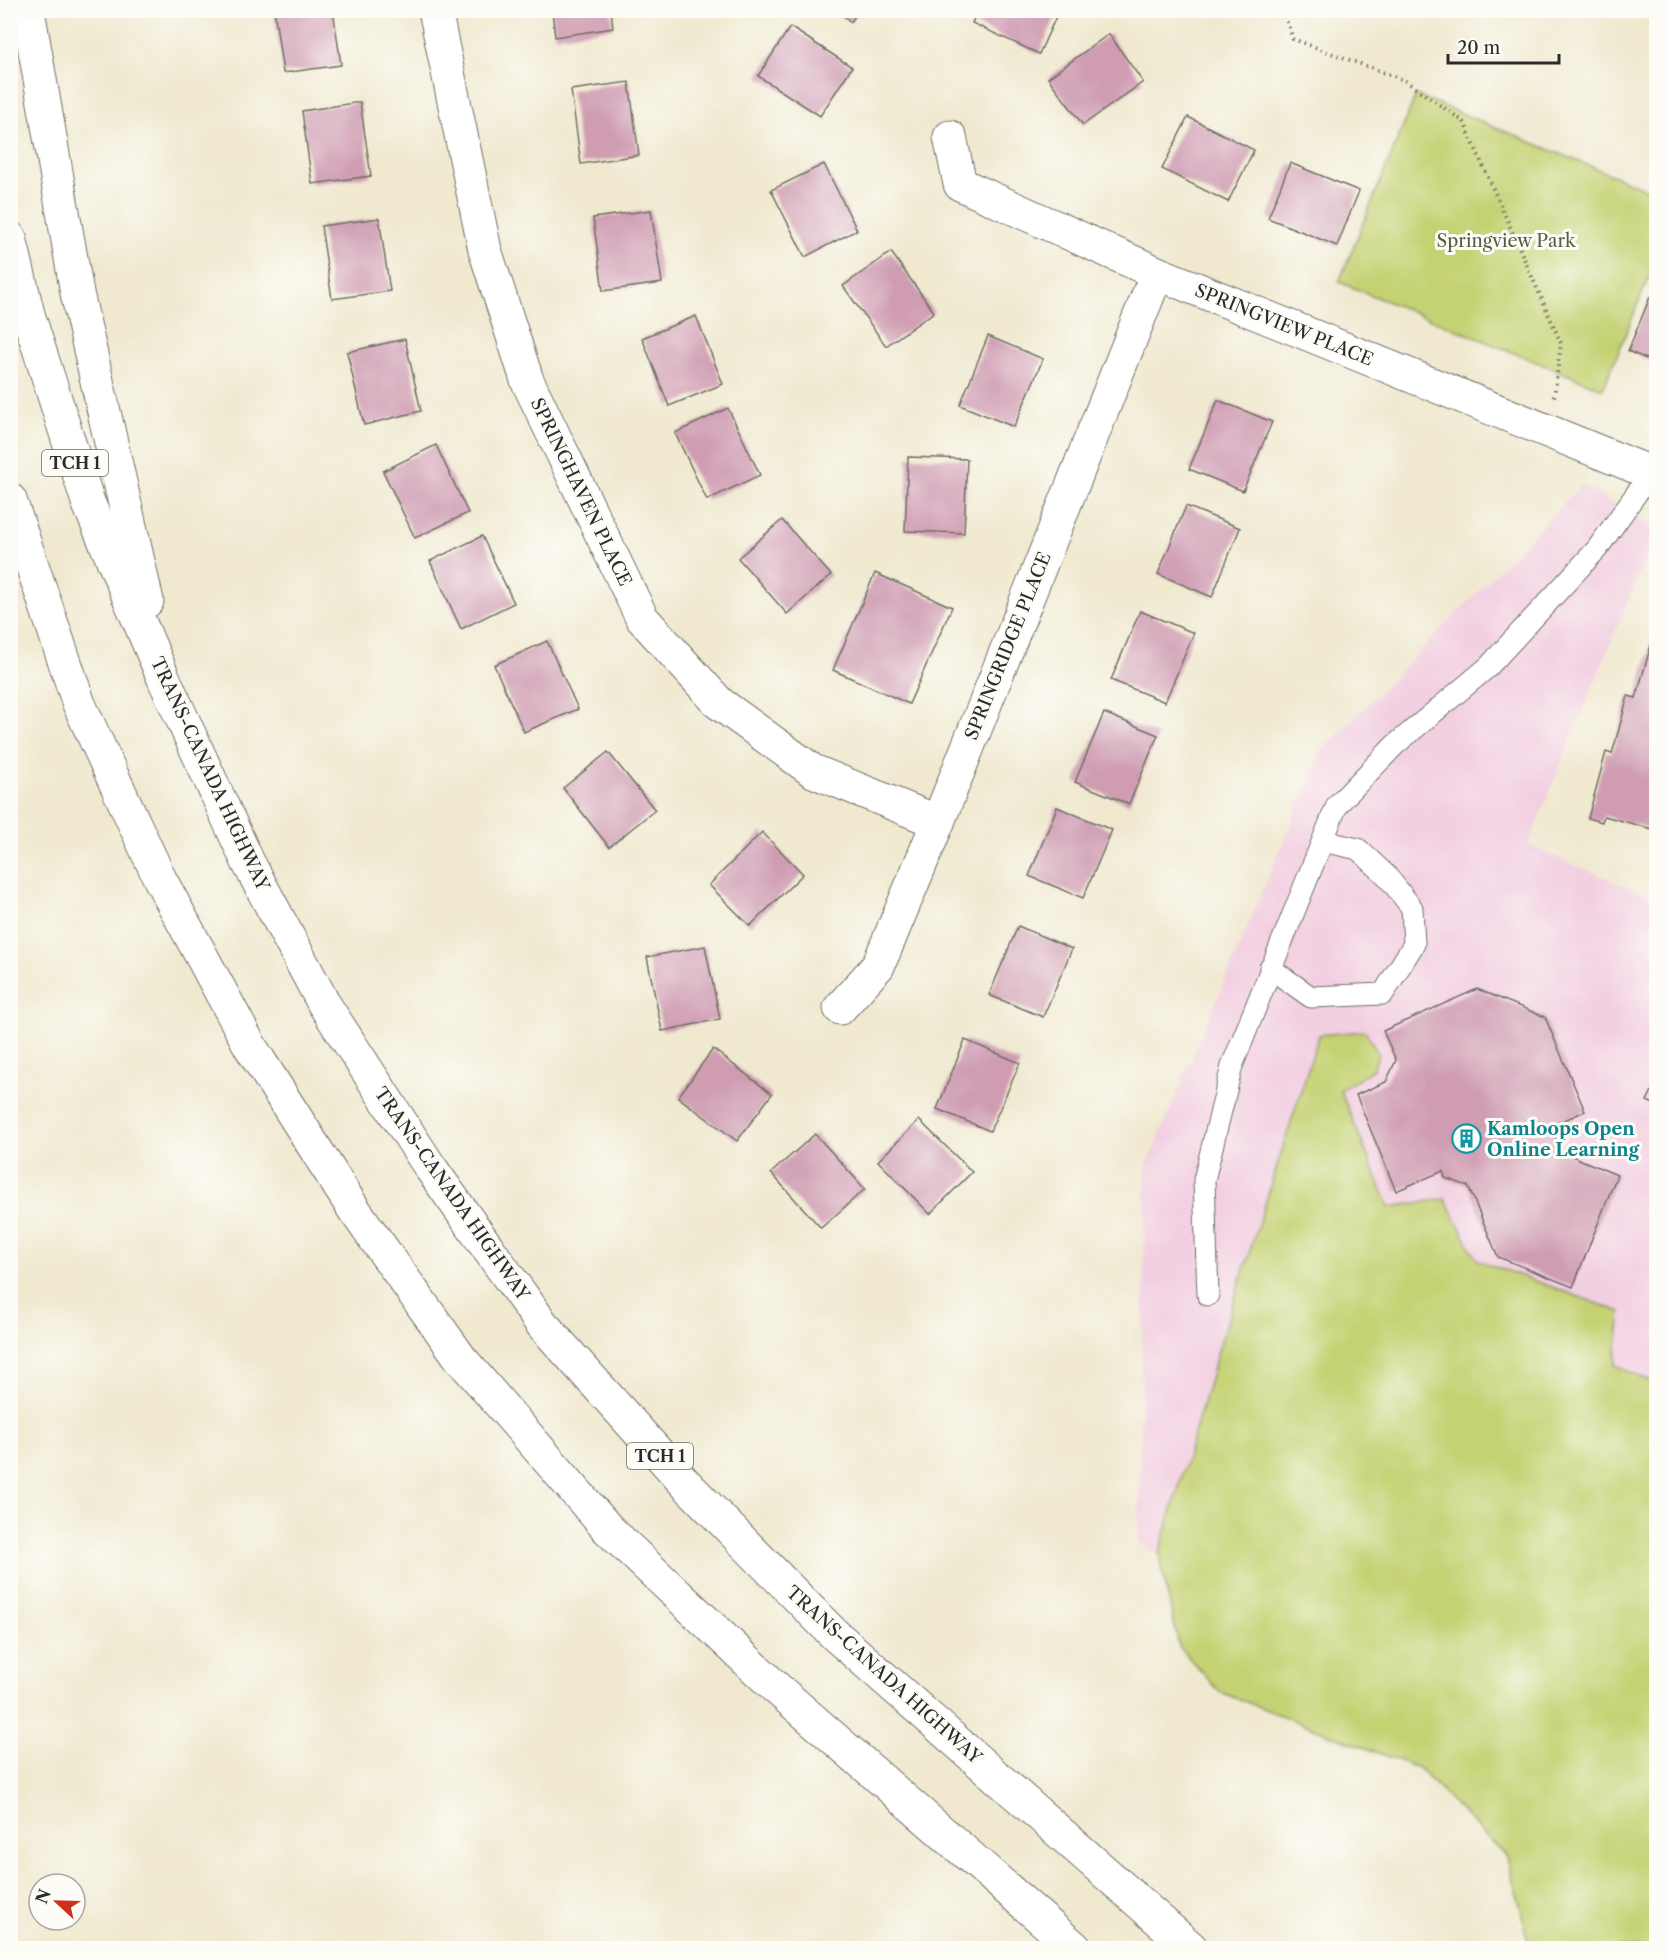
<svg xmlns="http://www.w3.org/2000/svg" width="1667" height="1959" viewBox="0 0 1667 1959" font-family="'Libre Caslon Text',serif">
  <rect width="100%" height="100%" fill="#fdfcf7"/>
  <filter id="ink" filterUnits="userSpaceOnUse"><feTurbulence type="fractalNoise" baseFrequency=".0167" numOctaves="2"/><feDisplacementMap in="SourceGraphic" scale="12" xChannelSelector="R" yChannelSelector="G"/><feConvolveMatrix kernelMatrix="1 2 1 2 8 2 1 2 1" color-interpolation-filters="sRGB"/></filter>
  <filter id="wash" filterUnits="userSpaceOnUse"><feTurbulence type="fractalNoise" baseFrequency=".008" numOctaves="4" result="noise"/><feDisplacementMap in="SourceGraphic" scale="24" xChannelSelector="R" yChannelSelector="G"/><feGaussianBlur stdDeviation="1.35" result="paint"/><feColorMatrix in="noise" values="0 0 0 0 0 0 0 0 0 0 0 0 0 0 0 0 0 1.4 0 .05"/><feComposite in="paint" operator="in"/></filter>
  <g filter="url(#wash)">
    <rect width="100%" height="100%" fill="#f0e9d0"/>
    <polygon fill="#f2cfe1" points="1582,485 1656,528 1656,532 1528,845 1656,899 1656,1948 1531,1948 1507,1857 1418,1768 1220,1692 1179,1647 1159,1555 1138,1543 1146,1167 1321,752"/>
    <g fill="#c5d273" stroke="#787e4f" stroke-width="1.5">
      <polygon points="1416,95 1656,193 1656,260 1603,389 1339,282"/>
      <polygon points="1365,1031 1379,1055 1372,1070 1340,1090 1389,1207 1445,1199 1477,1260 1621,1312 1615,1365 1656,1384 1656,1948 1531,1948 1507,1857 1418,1768 1220,1692 1179,1647 1159,1555 1221,1341 1319,1035"/>
    </g>
    <g id="blocks">
      <g fill="#cf9cb2">
        <polygon points="274,10 333,10 341,65 283,73"/>
        <polygon points="552,10 611,10 613,28 555,37"/>
        <polygon points="836,10 859,10 851,22"/>
        <polygon points="978,10 1059,10 1039,54 972,23"/>
        <polygon points="790,27 852,67 820,116 758,76"/>
        <polygon points="1109,34 1143,82 1083,125 1048,78"/>
        <polygon points="629,82 639,155 581,164 571,90"/>
        <polygon points="360,102 371,176 312,184 302,111"/>
        <polygon points="1188,117 1254,150 1228,202 1162,169"/>
        <polygon points="1290,163 1359,191 1337,246 1268,218"/>
        <polygon points="824,164 857,230 805,257 771,190"/>
        <polygon points="651,210 662,283 603,291 593,218"/>
        <polygon points="379,218 390,291 332,299 321,226"/>
        <polygon points="891,252 934,312 886,346 843,286"/>
        <polygon points="1650,297 1656,299 1656,363 1628,351"/>
        <polygon points="696,316 723,384 669,406 642,338"/>
        <polygon points="988,336 1043,359 1014,427 960,405"/>
        <polygon points="405,339 421,411 364,425 347,352"/>
        <polygon points="1218,400 1272,422 1243,491 1189,469"/>
        <polygon points="728,408 760,475 707,500 675,433"/>
        <polygon points="436,445 468,513 415,538 383,471"/>
        <polygon points="908,457 967,459 964,533 905,531"/>
        <polygon points="1186,506 1240,528 1212,597 1158,574"/>
        <polygon points="782,520 831,575 787,614 738,558"/>
        <polygon points="482,536 514,603 461,629 430,561"/>
        <polygon points="875,573 952,607 909,704 833,670"/>
        <polygon points="1140,611 1194,633 1165,702 1111,680"/>
        <polygon points="1653,638 1656,640 1656,830 1604,816 1602,822 1588,818 1606,752 1612,754 1628,696 1636,698"/>
        <polygon points="547,641 578,709 524,732 494,665"/>
        <polygon points="1104,713 1158,735 1129,804 1075,782"/>
        <polygon points="608,752 655,810 609,847 563,788"/>
        <polygon points="1057,807 1112,830 1083,898 1029,876"/>
        <polygon points="762,832 803,874 750,926 709,885"/>
        <polygon points="1018,926 1072,949 1043,1017 989,995"/>
        <polygon points="705,946 720,1019 662,1031 647,957"/>
        <polygon points="1477,989 1545,1017 1585,1111 1551,1126 1562,1152 1617,1175 1573,1287 1498,1257 1468,1186 1445,1178 1443,1171 1396,1191 1356,1095 1386,1082 1396,1060 1383,1031"/>
        <polygon points="965,1040 1020,1063 990,1131 937,1109"/>
        <polygon points="713,1049 772,1094 737,1141 678,1097"/>
        <polygon points="1656,1083 1656,1105 1647,1101"/>
        <polygon points="919,1120 972,1172 930,1214 878,1161"/>
        <polygon points="815,1134 865,1189 821,1228 771,1173"/>
      </g>
    </g>
  </g>
  <g filter="url(#ink)">
    <use href="#blocks" fill-opacity="0" stroke="#706e65" stroke-width="1.5"/>
    <g fill="none" stroke-linecap="round" stroke-linejoin="round">
      <defs>
        <g id="service">
          <polyline points="1270,968 1311,997 1383,994 1414,944 1412,908 1387,876 1358,849 1323,841"/>
          <polyline points="1208,1295 1204,1180 1232,1066 1337,805 1395,745 1488,667 1597,549 1651,473"/>
        </g>
        <g id="minor">
          <polyline points="435,10 485,250 527,380 642,618 719,703 813,771 938,822"/>
          <polyline points="950,137 960,184 1157,273 1656,475"/>
          <polyline points="840,1008 878,966 938,822 1157,273"/>
        </g>
        <g id="motorway">
          <polyline points="28,10 77,293 147,601"/>
          <polyline points="10,238 28,314 88,502 164,679 248,862 324,1004 430,1167 542,1324 684,1482 834,1634 1191,1948"/>
          <polyline points="10,500 79,704 160,879 250,1046 355,1211 461,1359 608,1529 774,1686 1075,1948"/>
        </g>
      </defs>
      <use href="#service" stroke="#706e65" stroke-width="23"/>
      <use href="#minor" stroke="#706e65" stroke-width="35"/>
      <use href="#motorway" stroke="#706e65" stroke-width="35"/>
      <polyline stroke="#706e65" stroke-width="4" stroke-dasharray="1.5 4.5" stroke-linecap="butt" points="1283,10 1293,39 1404,80 1464,122 1561,343 1554,397"/>
      <use href="#service" stroke="#fff" stroke-width="21"/>
      <use href="#minor" stroke="#fff" stroke-width="33"/>
      <use href="#motorway" stroke="#fff" stroke-width="33"/>
    </g>
  </g>
  <defs>
    <symbol id="building-ring" viewBox="-11 -11 22 22"><circle r="9.5" fill="#fdfcf7" stroke="#0f9aa8" stroke-width="1.5"/><path d="M-4-6H4V6H1V3H-1V6H-4ZM-2.5-4.3h1.7v1.8h-1.7ZM.8-4.3h1.7v1.8H.8ZM-2.5-1h1.7V.8h-1.7ZM.8-1h1.7V.8H.8Z" fill="#0f9aa8"/></symbol>
  </defs>
  <g fill-rule="evenodd">
    <use href="#building-ring" x="1450" y="1122" width="33" height="33"/>
  </g>
  <g text-anchor="middle" dominant-baseline="central" stroke-width="6" stroke-linejoin="round" paint-order="stroke">
    <g fill="#fdfcf7" stroke="#6a6a68" stroke-width="1.5">
      <rect x="42" y="450" width="66" height="26" rx="4.5"/>
      <rect x="627" y="1443" width="66" height="26" rx="4.5"/>
    </g>
    <g font-size="16" font-weight="bold" fill="#2b2b2b">
      <text x="75" y="463">TCH 1</text>
      <text x="660" y="1456">TCH 1</text>
    </g>
    <g font-size="18" fill="#595d41" stroke="#fdfcf7">
      <text x="1506" y="241">Springview Park</text>
    </g>
    <g font-size="18" fill="#2b2b2b" stroke="#fdfcf7">
      <text transform="translate(1284 325) rotate(22)">SPRINGVIEW PLACE</text>
      <text transform="translate(581 492) rotate(64)">SPRINGHAVEN PLACE</text>
      <text transform="translate(1008 646) rotate(-68)">SPRINGRIDGE PLACE</text>
      <text transform="translate(210 774) rotate(65)">TRANS-CANADA HIGHWAY</text>
      <text transform="translate(452 1194) rotate(55)">TRANS-CANADA HIGHWAY</text>
      <text transform="translate(884 1675) rotate(42)">TRANS-CANADA HIGHWAY</text>
    </g>
    <g font-size="18" font-weight="bold" fill="#0d838f" stroke="#fdfcf7" text-anchor="start">
      <text x="1487" y="1129">Kamloops Open<tspan x="1487" dy="21">Online Learning</tspan></text>
    </g>
  </g>
  <rect width="1667" height="1959" fill="none" stroke="#fdfcf7" stroke-width="36"/>
  <g transform="translate(57 1902) rotate(292)"><circle r="28" fill="#fdfcf7" stroke="#a9a8a5" stroke-width="1.5"/>
  <path d="M0-4.5L10 22L0 15L-10 22Z" fill="#c8321e"/>
  <text y="-9" font-size="16" font-weight="bold" text-anchor="middle" fill="#2b2b2b">N</text>
  </g>
  <path d="M1448 54v9h111v-9" fill="none" stroke="#2b2b2b" stroke-width="3"/>
  <text x="1457" y="54" font-size="18" fill="#2b2b2b" stroke="#fdfcf7" stroke-width="4.5" paint-order="stroke">20 m</text>
</svg>
